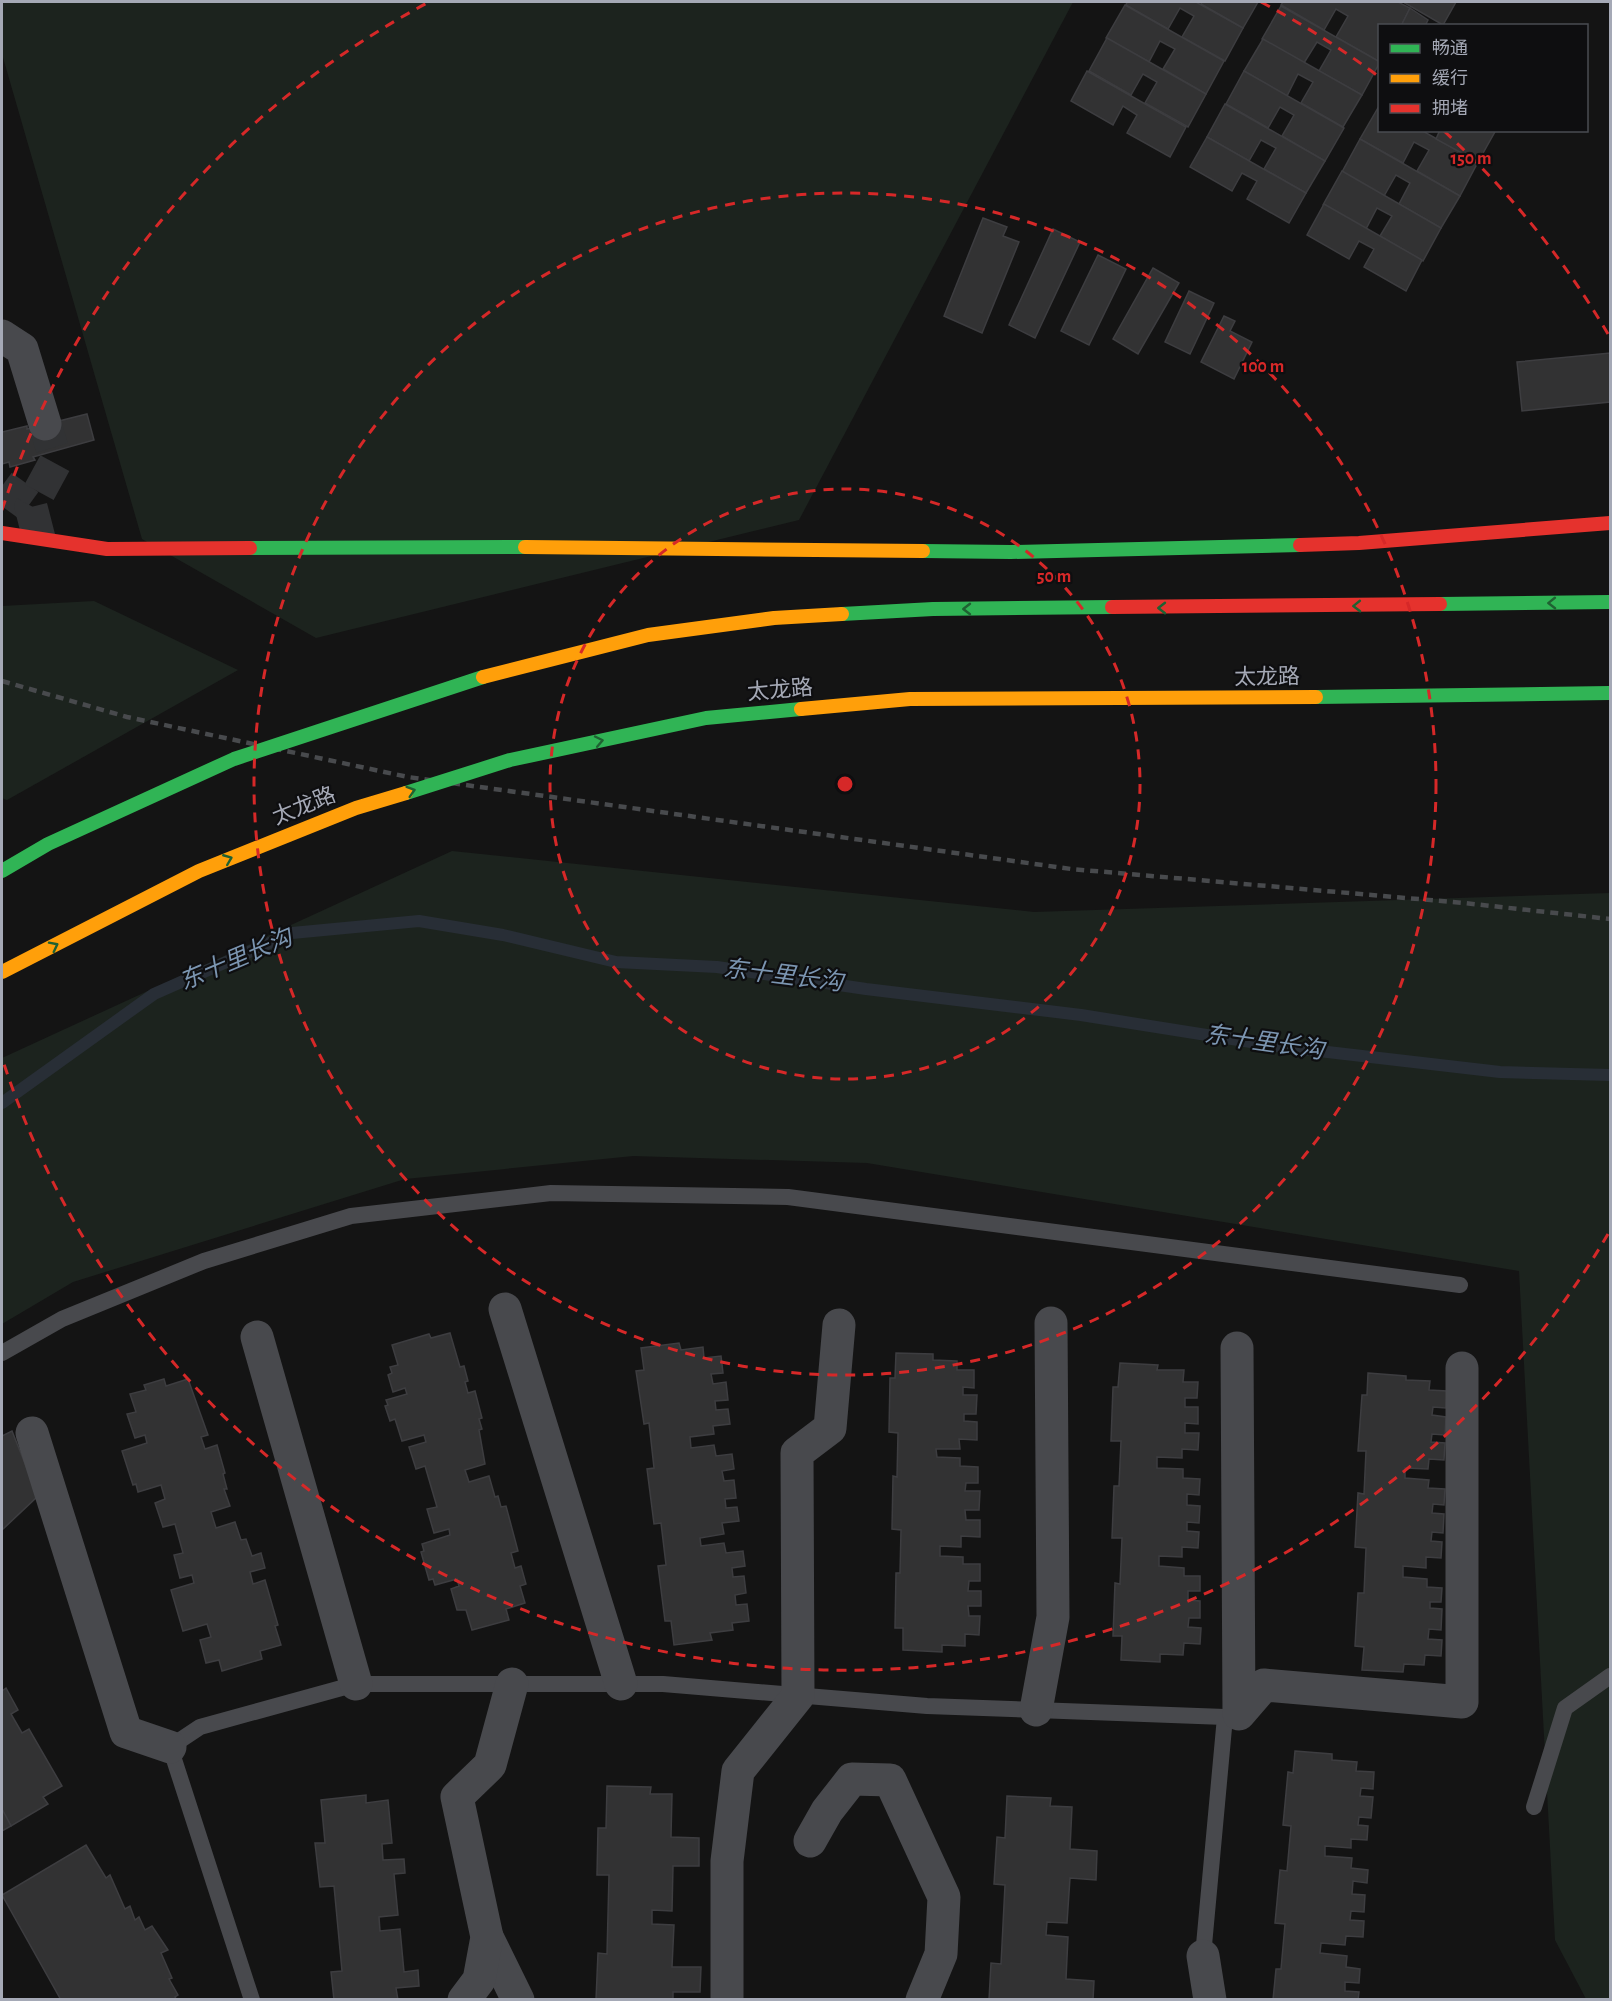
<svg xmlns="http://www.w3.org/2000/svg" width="1612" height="2001" viewBox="0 0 1612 2001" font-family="'Alegreya Sans','Noto Sans SC',sans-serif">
  <rect width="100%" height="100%" fill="#141414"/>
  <g fill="#1c231e">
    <polygon points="2,2 1073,2 799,520 316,638 142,539 2,54"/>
    <polygon points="94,601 238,670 7,800 2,798 2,606"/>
    <polygon points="452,851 1034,912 1610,893 1610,1999 1586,1999 1555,1940 1519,1271 867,1163 633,1156 405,1179 73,1282 2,1324 2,1058"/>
  </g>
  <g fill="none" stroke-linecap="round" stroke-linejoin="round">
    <polyline stroke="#282e36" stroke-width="12" points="2,1103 154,994 292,933 419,921 503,935 616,962 717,967 866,989 1081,1015 1276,1046 1500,1072 1610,1075"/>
  </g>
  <g fill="#323233" stroke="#3d3d40" stroke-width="1.5">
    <polygon points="1127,2 1196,2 1243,28 1225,61 1182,37 1194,16 1180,8 1168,29 1126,5"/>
    <polygon points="1202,2 1258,2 1243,28 1201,4"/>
    <polygon points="1283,2 1398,2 1410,8 1401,26 1380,26 1380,62 1336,37 1348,16 1336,9 1324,30 1281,5"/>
    <polygon points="1403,2 1456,2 1443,25"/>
    <polygon points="1125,5 1224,61 1206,94 1163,69 1175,49 1160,41 1149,62 1106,38"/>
    <polygon points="1281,6 1380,62 1362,95 1319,71 1331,50 1317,42 1304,63 1262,39"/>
    <polygon points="1410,8 1428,20 1425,26 1401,26"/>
    <polygon points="1107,38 1206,94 1188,127 1145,103 1157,82 1143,74 1131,95 1089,71"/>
    <polygon points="1263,39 1362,95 1343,127 1301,103 1313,82 1298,74 1287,96 1244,71"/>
    <polygon points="1087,71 1186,127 1170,157 1127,133 1137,115 1123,106 1113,125 1071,101"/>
    <polygon points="1244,71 1344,128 1325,161 1282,136 1294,115 1280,107 1268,128 1226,104"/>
    <polygon points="1225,104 1325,161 1306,193 1264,169 1276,148 1261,140 1249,161 1207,137"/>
    <polygon points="1379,106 1380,130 1421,130 1478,162 1460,196 1417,171 1429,150 1414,142 1403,163 1360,139"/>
    <polygon points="1440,130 1496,130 1478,162 1436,139"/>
    <polygon points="1207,137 1306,193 1289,223 1247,199 1257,181 1242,173 1232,191 1190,167"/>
    <polygon points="1360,139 1460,196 1441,228 1399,204 1410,183 1396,175 1384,196 1342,172"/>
    <polygon points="1342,171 1441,228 1423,261 1380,236 1392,216 1377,208 1366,229 1323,205"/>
    <polygon points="1324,204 1422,260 1406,291 1364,267 1374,249 1359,241 1349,259 1307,235"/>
    <polygon points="983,218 1007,227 1003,236 1019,242 982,333 944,316"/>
    <polygon points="1053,229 1080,242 1035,338 1009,325"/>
    <polygon points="1098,255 1126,269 1089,345 1061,331"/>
    <polygon points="1153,268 1179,283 1138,354 1113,339"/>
    <polygon points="1189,291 1214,303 1190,354 1165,342"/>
    <polygon points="1224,316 1235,321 1230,331 1252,342 1234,379 1201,362"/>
    <polygon points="1610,353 1610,402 1522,411 1517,362"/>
    <polygon points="87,414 94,440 33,457 35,460 10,467 9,462 2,464 2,432 27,426 27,429"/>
    <polygon points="450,1333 460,1367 464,1366 468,1381 465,1382 468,1393 475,1391 482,1418 479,1419 482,1429 479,1430 485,1464 465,1470 469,1482 489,1476 495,1497 498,1496 501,1507 506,1506 518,1551 511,1553 515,1568 521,1566 526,1584 520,1586 525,1603 506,1609 509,1620 472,1630 466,1610 457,1610 451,1589 459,1586 457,1579 435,1585 433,1579 429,1580 421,1552 424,1551 422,1544 450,1535 449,1529 434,1533 427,1509 437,1507 425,1466 416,1469 409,1447 426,1442 424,1435 402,1441 395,1419 390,1421 385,1406 388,1405 386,1400 407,1394 405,1388 393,1392 388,1375 392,1373 390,1367 398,1365 392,1345 429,1334 431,1338"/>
    <polygon points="679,1343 681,1350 703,1347 704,1358 721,1356 723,1373 711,1374 713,1384 726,1382 728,1400 715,1401 716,1410 728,1409 730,1424 713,1426 714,1434 690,1437 691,1448 714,1445 716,1456 732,1454 734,1469 722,1471 724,1481 734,1480 736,1498 725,1499 726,1508 737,1507 739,1521 722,1523 724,1534 700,1538 701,1546 724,1543 726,1553 743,1551 745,1566 732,1568 733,1577 744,1576 746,1593 735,1595 736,1605 747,1604 749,1621 732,1623 733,1630 710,1633 712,1640 674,1645 671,1621 665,1621 658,1566 666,1565 661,1523 654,1524 647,1469 654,1468 649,1423 644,1424 636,1371 644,1370 641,1348"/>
    <polygon points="896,1353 933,1354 933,1360 957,1361 957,1370 974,1370 974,1388 963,1387 963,1395 977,1395 976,1414 964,1414 964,1421 977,1422 977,1440 959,1439 960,1449 936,1449 937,1457 960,1458 960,1466 978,1467 978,1483 966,1483 965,1491 980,1491 979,1510 965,1510 966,1520 980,1520 980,1537 961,1536 961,1547 940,1546 940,1556 963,1557 963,1564 980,1564 980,1581 969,1581 968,1591 981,1591 981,1606 968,1606 969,1616 980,1616 979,1635 965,1634 965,1646 942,1645 942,1652 903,1650 903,1628 895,1628 896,1573 900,1573 901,1530 892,1529 893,1476 897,1477 898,1433 889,1432 890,1378 895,1378"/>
    <polygon points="1120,1363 1158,1365 1157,1370 1184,1370 1183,1382 1198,1382 1197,1398 1185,1398 1185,1407 1198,1407 1198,1424 1185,1423 1185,1433 1199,1433 1198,1450 1182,1449 1182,1458 1157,1457 1157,1468 1183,1469 1183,1478 1200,1479 1199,1495 1187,1494 1187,1505 1200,1506 1199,1523 1187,1522 1187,1531 1199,1532 1198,1548 1182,1547 1182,1557 1159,1556 1159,1566 1184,1568 1184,1576 1200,1576 1200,1591 1188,1591 1188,1600 1200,1601 1200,1618 1189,1618 1188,1627 1201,1628 1200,1644 1184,1643 1183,1655 1160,1654 1160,1662 1121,1660 1122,1636 1113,1636 1115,1583 1120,1584 1122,1538 1112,1538 1114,1486 1119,1486 1121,1441 1111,1441 1113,1387 1118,1387"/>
    <polygon points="1368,1373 1406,1376 1406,1380 1430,1381 1429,1390 1447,1391 1446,1408 1433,1407 1432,1415 1446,1417 1445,1435 1432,1434 1431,1442 1445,1443 1444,1460 1429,1459 1428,1469 1405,1468 1405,1478 1429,1480 1428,1488 1445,1489 1444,1505 1433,1504 1432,1513 1444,1514 1443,1533 1432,1532 1431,1541 1442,1542 1441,1558 1426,1557 1426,1568 1403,1566 1403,1577 1427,1579 1427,1587 1442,1588 1441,1602 1430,1602 1430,1608 1442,1609 1441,1630 1429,1629 1428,1639 1442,1640 1441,1656 1425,1655 1424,1665 1404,1664 1403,1672 1362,1670 1364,1647 1355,1646 1358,1593 1364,1593 1366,1548 1355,1547 1358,1493 1364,1494 1366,1451 1358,1451 1362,1395 1367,1395"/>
    <polygon points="164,1379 166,1386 188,1379 208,1435 201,1437 205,1449 217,1445 225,1473 223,1474 227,1489 224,1489 230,1506 211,1512 216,1528 235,1522 241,1540 246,1539 252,1556 261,1553 265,1568 250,1572 253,1584 265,1580 278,1625 275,1626 281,1645 260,1651 262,1659 222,1671 219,1660 206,1663 200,1640 211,1637 207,1624 183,1631 171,1590 194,1583 192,1575 180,1578 174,1555 183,1553 175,1524 163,1527 155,1503 165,1499 161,1485 138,1492 136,1484 133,1485 122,1451 147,1443 145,1435 135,1438 127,1414 136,1412 130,1394 146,1390 144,1385"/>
    <polygon points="12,1431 38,1496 2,1530 2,1436"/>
    <polygon points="6,1688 18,1710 11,1714 22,1733 29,1729 62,1786 43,1797 48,1804 11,1826 2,1809 2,1691"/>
    <polygon points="1295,1751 1332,1754 1332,1760 1357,1762 1356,1771 1374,1772 1373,1789 1361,1788 1360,1796 1373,1797 1371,1818 1359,1817 1358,1825 1368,1826 1367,1840 1351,1839 1351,1848 1325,1846 1325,1856 1352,1858 1351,1868 1368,1870 1367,1883 1353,1881 1352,1894 1365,1895 1364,1912 1351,1911 1350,1920 1364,1921 1363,1937 1346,1936 1345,1945 1321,1943 1320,1953 1347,1956 1346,1967 1360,1969 1359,1983 1345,1982 1345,1991 1359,1992 1358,2000 1273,2000 1276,1969 1281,1969 1285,1924 1275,1923 1280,1870 1287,1871 1291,1826 1283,1825 1288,1772 1293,1773"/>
    <polygon points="607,1786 651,1787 650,1794 672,1794 671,1837 699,1838 699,1866 673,1866 672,1911 652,1910 652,1924 674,1925 672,1967 701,1967 700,1992 673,1992 673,2000 596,2000 598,1953 607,1954 609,1875 597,1875 598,1828 606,1828"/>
    <polygon points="366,1795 366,1803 388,1800 392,1843 382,1844 383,1860 404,1859 405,1873 394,1874 398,1915 379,1917 380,1931 400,1929 404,1972 418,1970 419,1986 396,1988 398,2000 334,2000 331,1972 342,1971 334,1886 320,1887 315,1843 325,1843 321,1800"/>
    <polygon points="1007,1796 1051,1798 1050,1806 1072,1807 1070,1849 1097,1851 1096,1880 1070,1878 1067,1923 1047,1922 1046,1935 1068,1937 1066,1979 1094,1981 1093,2000 989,2000 991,1963 1001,1964 1005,1885 994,1884 997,1837 1005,1838"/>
    <polygon points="2,1809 11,1826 2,1831"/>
    <polygon points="86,1845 106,1878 110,1875 125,1909 130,1906 135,1920 139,1917 145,1930 152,1926 168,1950 161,1953 172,1978 169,1979 178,1995 175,1997 177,2000 61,2000 2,1895"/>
  </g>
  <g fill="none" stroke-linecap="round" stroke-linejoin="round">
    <g stroke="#313234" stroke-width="33" stroke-dasharray="33 16" stroke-linecap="butt">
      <polyline points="2,486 31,507"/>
      <polyline points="39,538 31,507 56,461 45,424"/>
    </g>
    <g stroke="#48494d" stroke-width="16">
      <polyline points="2,1353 62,1319 204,1261 351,1216 551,1193 788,1197 1460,1285"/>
      <polyline points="1534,1807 1565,1708 1610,1676"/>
      <polyline points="252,2000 170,1747 200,1727 356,1684 663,1684 927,1706 1225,1717 1203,1956"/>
    </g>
    <g stroke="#48494d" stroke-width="33">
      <polyline points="2,336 22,349 45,424"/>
      <polyline points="505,1309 621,1684"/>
      <polyline points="257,1337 356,1684"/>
      <polyline points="1237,1348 1239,1714 1264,1685 1462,1702 1462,1368"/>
      <polyline points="32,1433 126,1732 170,1747"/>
      <polyline points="1036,1710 1053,1617 1051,1323"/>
      <polyline points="810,1841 827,1811 852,1779 890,1780 944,1897 941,1954 922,2000"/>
      <polyline points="487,1937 518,2000"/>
      <polyline points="1203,1956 1210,2000"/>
      <polyline points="464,2000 479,1980 487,1937 457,1797 490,1765 512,1684"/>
      <polyline points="727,2000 727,1861 738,1771 798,1696 797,1453 830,1428 839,1325"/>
    </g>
    <g stroke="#30b455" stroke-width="14">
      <polyline points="250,548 525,547"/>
      <polyline points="923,551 1011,552 1300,545"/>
    </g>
    <polyline stroke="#ff9f0a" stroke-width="14" points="525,547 923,551"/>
    <g stroke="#e5322d" stroke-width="14">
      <polyline points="2,533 107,549 250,548"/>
      <polyline points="1300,545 1359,543 1610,523"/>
    </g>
    <polyline stroke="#484a4d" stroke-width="4.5" stroke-dasharray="8 6" stroke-linecap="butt" points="2,681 127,717 408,777 1071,869 1464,903 1610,919"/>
    <g stroke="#30b455" stroke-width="14">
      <polyline points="1440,604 1610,602"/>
      <polyline points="842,614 933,609 1112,607"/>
      <polyline points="1316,697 1610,693"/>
      <polyline points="406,793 510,760 706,718 801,709"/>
      <polyline points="2,871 48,844 234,759 483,677"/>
    </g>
    <g stroke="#ff9f0a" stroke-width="14">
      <polyline points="483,677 648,635 774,618 842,614"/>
      <polyline points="801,709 910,699 1316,697"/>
      <polyline points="2,972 199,871 356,808 406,793"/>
    </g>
    <polyline stroke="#e5322d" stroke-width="14" points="1112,607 1440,604"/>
  </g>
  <defs><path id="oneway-chevron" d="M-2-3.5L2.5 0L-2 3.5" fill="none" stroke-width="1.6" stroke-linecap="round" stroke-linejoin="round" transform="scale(1.5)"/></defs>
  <g stroke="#1f6132">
    <use href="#oneway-chevron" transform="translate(1552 603) rotate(179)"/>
    <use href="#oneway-chevron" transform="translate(1357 606) rotate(179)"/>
    <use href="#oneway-chevron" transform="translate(1162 608) rotate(180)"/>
    <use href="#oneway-chevron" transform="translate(967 609) rotate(180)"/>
    <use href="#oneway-chevron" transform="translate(599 741) rotate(-12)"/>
    <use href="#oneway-chevron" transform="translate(411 791) rotate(-17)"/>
    <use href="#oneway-chevron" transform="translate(228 859) rotate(-22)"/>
    <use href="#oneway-chevron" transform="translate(54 946) rotate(-27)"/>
  </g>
  <g fill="none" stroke="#d62828" stroke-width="3" stroke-dasharray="10 8">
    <circle cx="845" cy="784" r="295"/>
    <circle cx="845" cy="784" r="591"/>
    <path d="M1608 1234A886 886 0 0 1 2 1058M2 510A886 886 0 0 1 429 2M1261 2A886 886 0 0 1 1378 76M1444 131A886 886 0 0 1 1608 334"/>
  </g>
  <g text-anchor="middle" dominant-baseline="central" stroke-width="4.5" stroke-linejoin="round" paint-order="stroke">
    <g font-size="22" fill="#a5a9b6" stroke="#0e0e10">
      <text transform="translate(1267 677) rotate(-1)">太龙路</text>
      <text transform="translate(780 690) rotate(-5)">太龙路</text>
      <text transform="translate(304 806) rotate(-22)">太龙路</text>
    </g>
    <g font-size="24" font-style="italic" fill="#7b95b1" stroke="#0e0e10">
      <text transform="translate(236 960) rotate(-23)">东十里长沟</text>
      <text transform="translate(783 976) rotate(7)">东十里长沟</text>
      <text transform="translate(1264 1043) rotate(8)">东十里长沟</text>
    </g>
  </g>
  <circle cx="845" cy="784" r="9" fill="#d62828" stroke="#0e0e10" stroke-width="3"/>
  <g font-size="18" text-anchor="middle" font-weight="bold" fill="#d62828" stroke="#0e0e10" stroke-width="4.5" stroke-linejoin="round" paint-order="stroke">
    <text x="1471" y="164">150 m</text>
    <text x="1263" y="372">100 m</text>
    <text x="1054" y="582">50 m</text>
  </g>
  <rect width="1612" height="2001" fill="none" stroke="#a5a9b6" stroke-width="6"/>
  <rect x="1378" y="24" width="210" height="108" fill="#0e0e10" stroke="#4a4c52" stroke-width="1.5"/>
  <rect x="1390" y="44" width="30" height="9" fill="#30b455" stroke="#4a4c52" stroke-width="1.5"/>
  <text x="1432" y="54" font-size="18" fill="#a5a9b6">畅通</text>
  <rect x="1390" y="74" width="30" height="9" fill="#ff9f0a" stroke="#4a4c52" stroke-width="1.5"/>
  <text x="1432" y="84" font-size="18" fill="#a5a9b6">缓行</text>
  <rect x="1390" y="104" width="30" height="9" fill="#e5322d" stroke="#4a4c52" stroke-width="1.5"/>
  <text x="1432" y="114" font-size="18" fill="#a5a9b6">拥堵</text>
</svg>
